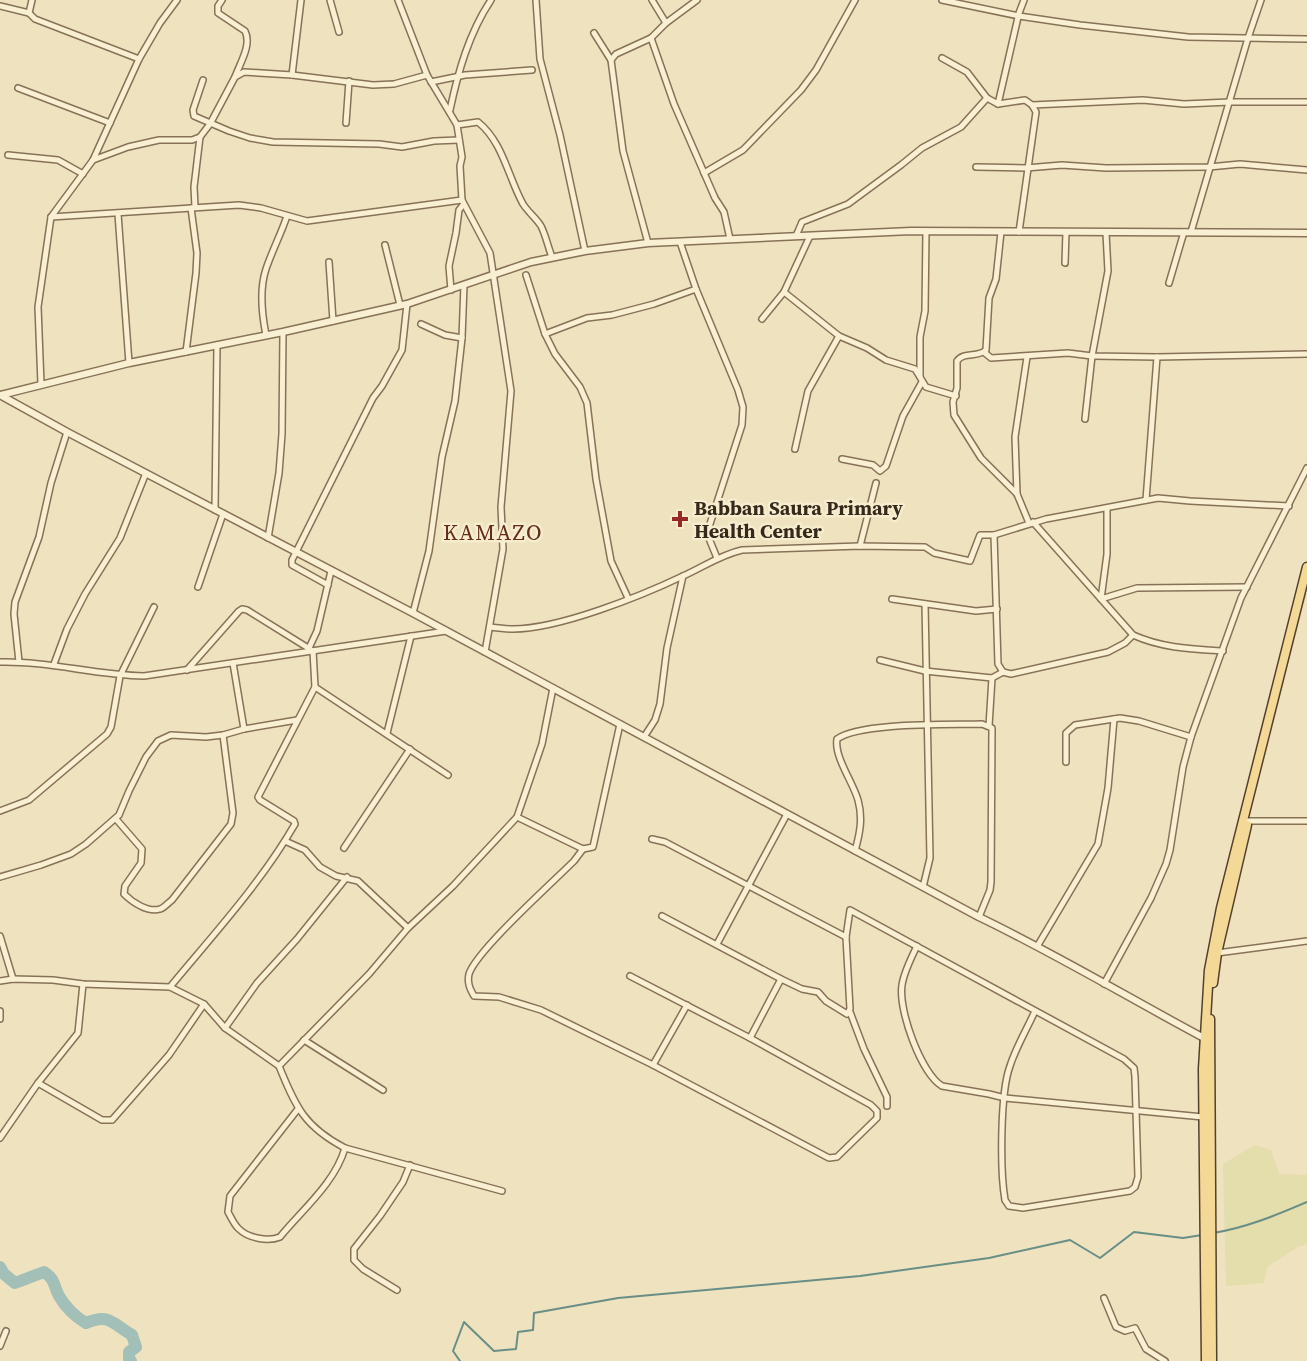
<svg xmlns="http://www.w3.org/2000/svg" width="1307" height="1361" viewBox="0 0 1307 1361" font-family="'Source Serif 4',serif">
  <rect width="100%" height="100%" fill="#eee2bf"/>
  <polygon fill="#e4ddac" points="1255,1145 1271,1150 1279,1174 1306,1175 1307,1173 1307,1244 1298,1247 1267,1267 1264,1283 1226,1286 1223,1164"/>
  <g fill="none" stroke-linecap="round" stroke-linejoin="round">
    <g stroke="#698e86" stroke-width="2">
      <path d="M1213,1233C1245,1228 1277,1215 1307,1202"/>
      <polyline points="460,1361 453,1351 464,1322 494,1351 516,1349 518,1332 533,1330 534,1313 618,1298 860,1276 989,1258 1070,1240 1100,1258 1134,1232 1183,1238 1202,1235"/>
    </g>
    <path stroke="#a2c0b8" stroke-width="12" d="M0,1267L4,1274L15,1283L44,1272C56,1280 53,1285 59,1296C66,1308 74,1316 86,1323C109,1313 112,1323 132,1335L136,1347L129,1352V1359L131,1361"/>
    <defs>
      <g id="minor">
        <polyline points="32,0 29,13 35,19 139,59"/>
        <path d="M222,0L218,6V13L245,31C252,45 240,63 235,77"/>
        <polyline points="330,0 339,32"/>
        <polyline points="398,0 427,75 457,125 462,157 460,166 462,200 490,253 511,391 501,507 503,549 485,652"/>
        <polyline points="536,0 540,59 560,135 585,251"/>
        <polyline points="652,0 666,23"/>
        <polyline points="942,0 1019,16 1080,25 1188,37 1307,39"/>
        <polyline points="0,6 29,13"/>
        <polyline points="594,33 611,60"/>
        <polyline points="651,38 674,104 715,198 724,212 730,239"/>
        <polyline points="942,58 967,72 987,98"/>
        <polyline points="292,75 301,0"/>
        <polyline points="203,80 193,110 194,116 229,131 250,138 273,142 379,144 402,147 434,141 459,140"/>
        <polyline points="431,82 465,75 532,70"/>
        <polyline points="18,88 110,123"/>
        <polyline points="998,104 1025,100 1032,105 1036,112 1019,232"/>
        <polyline points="1032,105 1143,100 1184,104 1230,102 1307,102"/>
        <path d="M450,110C458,72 469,33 491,0"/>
        <polyline points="346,123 349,81"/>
        <path d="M457,125L478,122C503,142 508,177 523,204C528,212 536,218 541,226C546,236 548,247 552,257"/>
        <polyline points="8,155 58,160 83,174"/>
        <polyline points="93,160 128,147 159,140 192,140 200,137 210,124 235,77 244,72 292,75 373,85 394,84 427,75"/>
        <polyline points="976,167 1026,168 1062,165 1106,168 1209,167 1240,164 1307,170"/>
        <polyline points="704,173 743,150 801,90 816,70 855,0"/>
        <polyline points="195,207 194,187 200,137"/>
        <polyline points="118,214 129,363"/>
        <polyline points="51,217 239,205 261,208 307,221 462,200"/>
        <path d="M1001,232L996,279L989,298L986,350C978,358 964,351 957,361V388L953,402L954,415L981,458L1017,494L1029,523"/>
        <polyline points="1191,232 1248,38 1261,0"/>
        <polyline points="796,236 802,222 848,204 901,165 922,148 961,127 987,98 998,104 1019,13 1024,0"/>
        <polyline points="680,242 696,289 738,390 743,407 742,425 709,527 708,536 717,558"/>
        <polyline points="648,243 623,151 611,60 616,54 651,38 666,23 697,0"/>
        <polyline points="385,245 400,305"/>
        <polyline points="329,262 333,321"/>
        <polyline points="1065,263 1066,232"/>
        <polyline points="526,275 545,334 555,354 580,387 587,403 596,479 611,561 628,598"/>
        <polyline points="1169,283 1184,232"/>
        <polyline points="451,290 449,266 456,233 459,210 463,205"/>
        <polyline points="784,292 839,336 867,348 886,360 915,369 926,387 956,396"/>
        <polyline points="762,319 784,292 810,236"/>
        <polyline points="421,324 445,335 462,338"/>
        <polyline points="545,334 587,318 612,315 654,304 696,289"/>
        <path d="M266,335C262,315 259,290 266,269C272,251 281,234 287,216"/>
        <polyline points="186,352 196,273 197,253 191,208"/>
        <polyline points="985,353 991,358 1068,353 1092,356 1157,357 1307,354"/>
        <polyline points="920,376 920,337 925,311 926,231"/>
        <polyline points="41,384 38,307 51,217 93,160 139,59 160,23 177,0"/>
        <polyline points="1085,419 1092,356 1108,271 1106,233"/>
        <polyline points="795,449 808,391 839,336"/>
        <polyline points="842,459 873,465 880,471 886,466 903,416 922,382"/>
        <polyline points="1017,494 1015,437 1027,357"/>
        <polyline points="1146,500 1157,357"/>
        <polyline points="1107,508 1107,554 1101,599 1137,588 1247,587"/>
        <polyline points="215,510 217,345"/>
        <path d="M1033,522L1133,635C1162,648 1191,649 1223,651"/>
        <polyline points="994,535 998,664 1003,672"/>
        <polyline points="268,538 279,473 282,434 283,332"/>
        <polyline points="860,546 876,483"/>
        <polyline points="328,585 292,565 292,560 373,398 382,386 402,350 407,304"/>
        <polyline points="198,587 223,514"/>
        <polyline points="892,599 976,611 997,609"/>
        <polyline points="413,613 429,551 442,457 455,401 462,338 464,285"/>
        <path d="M490,627C498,628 506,629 513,629C559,629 641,596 683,576C703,567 720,555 742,550L860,546L925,547L934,553L970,561L980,535H994L1046,519L1158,498L1190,501L1289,506"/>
        <polyline points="309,648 317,631 331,571"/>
        <polyline points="880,660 925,671 992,678 1003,672 1011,674 1108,652 1125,643 1133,635"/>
        <path d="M0,662C49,661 95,675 144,676L446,631"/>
        <polyline points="19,662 14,614 15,602 39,537 51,483 67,432"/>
        <polyline points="233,663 244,729"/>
        <polyline points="54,664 67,629 85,594 120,538 146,473"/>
        <polyline points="187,670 239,611 242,609 247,610 313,651 315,687 448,775"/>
        <polyline points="989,726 992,678"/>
        <polyline points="387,733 411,636"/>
        <polyline points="644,737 655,720 660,704 667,648 683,576"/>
        <polyline points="1066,762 1066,733 1075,725 1120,718 1139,721 1191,737"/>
        <polyline points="0,811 29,800 107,734 111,727 120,676 154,607"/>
        <polyline points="517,817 583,849 593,847 620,724"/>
        <path d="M116,819L142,849L141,863L125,886L124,894C132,902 148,913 160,909C164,908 168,903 172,900L231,824L233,813L223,735"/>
        <polyline points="1248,821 1307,821"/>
        <polyline points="652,839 665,842 846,937"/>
        <polyline points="285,841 305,850 320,867 336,876 358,881 408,928"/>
        <polyline points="344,848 410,749"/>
        <path d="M583,849L574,861C553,882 476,951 469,974C467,983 470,989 474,996L499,997L541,1010L653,1065L829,1158L837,1157L877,1118V1111L871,1105L750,1038L630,976"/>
        <path d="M855,851C860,833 863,818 858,800C853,782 834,757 837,739C861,722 950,725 982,724L992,728L991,882L990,890L979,917"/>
        <polyline points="0,877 41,865 71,854 86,844 119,815 129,791 146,757 158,741 171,735 206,737 223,735 244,729 297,720"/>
        <polyline points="923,887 930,858 925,604"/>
        <path d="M662,916L781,979L802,989L818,992L826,1001L847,1014L850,1009L846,937L850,910L1124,1059L1134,1068L1135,1077L1138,1177L1135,1187L1130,1191L1023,1208L1009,1206L1005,1200C1000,1171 1000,1093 1010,1066C1016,1047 1027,1029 1035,1011"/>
        <polyline points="0,936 13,979"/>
        <polyline points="717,944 787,814"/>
        <polyline points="1038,945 1098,844 1108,788 1114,719"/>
        <path d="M917,946C911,958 904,972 902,985C898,1010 921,1073 942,1086L989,1094L1005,1098L1203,1117"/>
        <polyline points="1217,953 1307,941"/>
        <polyline points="0,981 13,979 53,980 83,984 170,987 204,1004 225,1028 279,1066 369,974 408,928 453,886 517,817 542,744 553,688"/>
        <polyline points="1104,984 1151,898 1166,864 1170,850 1183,767 1191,737 1241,598 1307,468"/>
        <path d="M170,987C213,935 261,883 295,824L294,821L260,800L258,797L315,687"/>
        <polyline points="0,1011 0,1019"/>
        <polyline points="850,1012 864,1049 887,1097 887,1106"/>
        <polyline points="225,1028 257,983 297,939 347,877"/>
        <polyline points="750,1038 781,979"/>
        <polyline points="304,1040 383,1090"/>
        <polyline points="653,1065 687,1005"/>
        <path d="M279,1066C296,1108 305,1127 345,1148L502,1191"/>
        <polyline points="38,1083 102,1120 112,1120 169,1055 204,1004"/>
        <path d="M298,1109L230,1196L228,1212C231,1217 234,1225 239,1229C248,1238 268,1242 280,1237C302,1210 335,1183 345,1148"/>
        <polyline points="0,1138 38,1083 78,1033 83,984"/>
        <polyline points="397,1290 363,1269 354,1260 354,1249 380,1216 403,1182 410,1165"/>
        <polyline points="1104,1298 1116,1327 1125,1331 1135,1328 1146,1349 1165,1361"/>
        <polyline points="0,1346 6,1331"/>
      </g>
      <g id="tertiary">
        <path d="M0,395L67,432L413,613L979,917C1056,954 1129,998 1204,1038"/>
        <polyline points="1,395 129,363 283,332 407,304 531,262 585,251 648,243 911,231 1307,233"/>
      </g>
      <g id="primary">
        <polyline points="1213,983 1217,953 1247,825"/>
        <polyline points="1210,1019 1212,1361"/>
        <polyline points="1206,1361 1203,1069 1209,970 1221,908 1307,567"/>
      </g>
    </defs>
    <use href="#minor" stroke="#877257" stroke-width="8"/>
    <use href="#tertiary" stroke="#877257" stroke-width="9"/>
    <use href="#primary" stroke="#54402c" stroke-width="11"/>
    <use href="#minor" stroke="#f9efd2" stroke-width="5"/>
    <use href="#tertiary" stroke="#f9efd2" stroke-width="6"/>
    <use href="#primary" stroke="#f3d995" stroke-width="8"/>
  </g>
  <path fill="#972926" stroke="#f6ecce" stroke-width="2" d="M677 510h6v6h6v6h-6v6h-6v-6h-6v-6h6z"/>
  <g text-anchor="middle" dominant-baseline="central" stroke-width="5" stroke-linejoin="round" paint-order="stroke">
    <g font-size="20" font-weight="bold" fill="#36291c" stroke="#f6ecce" text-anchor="start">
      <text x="694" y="508">Babban Saura Primary<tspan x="694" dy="23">Health Center</tspan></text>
    </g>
    <g font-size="22" letter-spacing="1.5" fill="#632c1b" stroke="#f6ecce">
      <text x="493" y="532">KAMAZO</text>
    </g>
  </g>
</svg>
